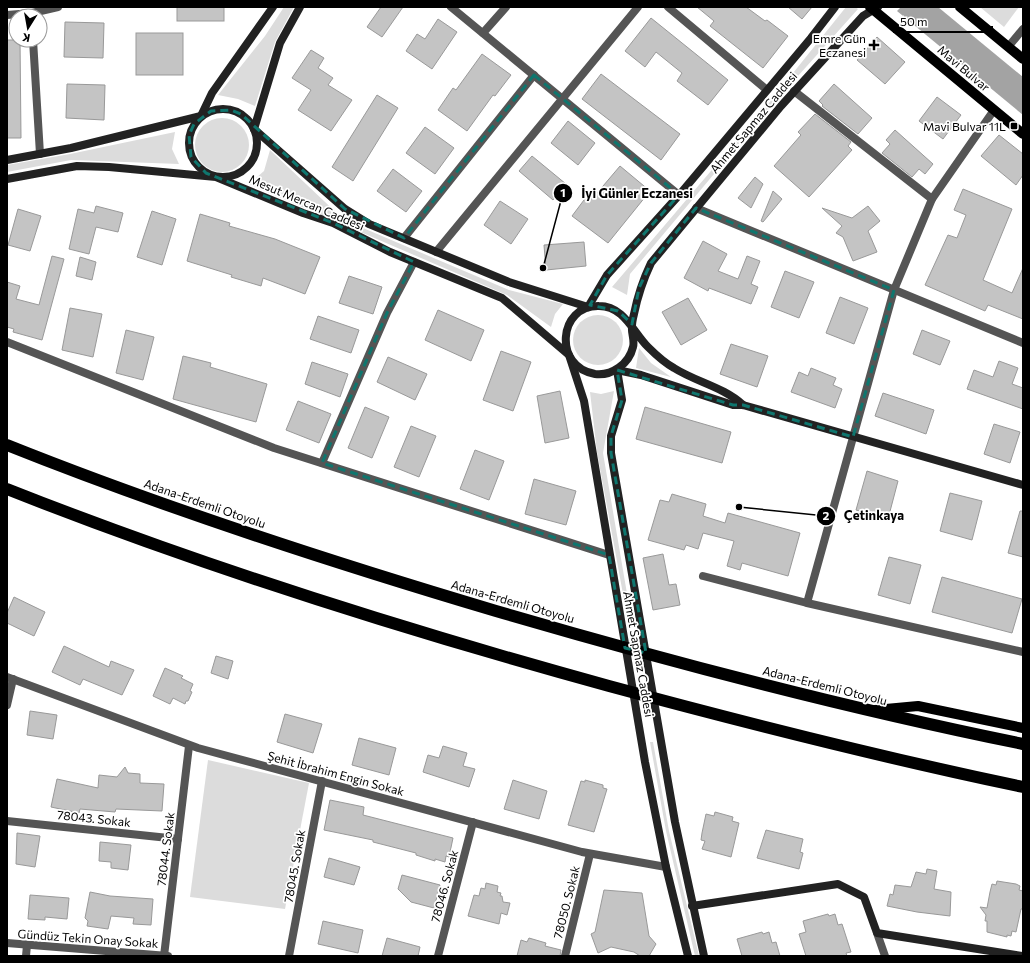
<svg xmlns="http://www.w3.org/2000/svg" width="1030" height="963" viewBox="0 0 1030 963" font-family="Commissioner,sans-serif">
  <rect width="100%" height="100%" fill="#fff"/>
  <g fill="#dcdcdc">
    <polygon points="284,7 294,7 275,42 255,106 238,99 218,95 265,36"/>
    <polygon points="846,7 855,7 858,9 772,105 630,274 627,295 612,287 769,103"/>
    <polygon points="980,7 1019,7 1004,27"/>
    <circle cx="222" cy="145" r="27"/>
    <polygon points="175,132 172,149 179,164 71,160 7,172 7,165 70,154"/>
    <polygon points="270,150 342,218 363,228 509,290 563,304 555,314 551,327 507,295 249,184 264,171"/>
    <circle cx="598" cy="340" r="25"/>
    <polygon points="639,348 651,363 671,377 636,368"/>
    <polygon points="614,391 603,453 631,617 627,616 597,452 590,392 601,394"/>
    <polygon points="650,742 653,742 669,831 699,956 695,956 666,831"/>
    <polygon points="208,760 309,783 285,909 190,897"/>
  </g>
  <polygon fill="#a3a3a3" points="901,7 938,7 1023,77 1023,115 897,11"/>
  <g fill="#c4c4c4" stroke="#999">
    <rect x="177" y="7" width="47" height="14"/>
    <polygon points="381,7 403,7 382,37 367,27"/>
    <polygon points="697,7 746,7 765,21 767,20 788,36 763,68 710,26 714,21"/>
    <polygon points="788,7 812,7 802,19"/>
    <polygon points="651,18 728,80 708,105 677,81 682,73 656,52 645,67 625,51"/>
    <polygon points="438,19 457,32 432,69 406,51 417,34 425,39"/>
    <polygon points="65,22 104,23 103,58 64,57"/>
    <rect x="136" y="33" width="47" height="42"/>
    <polygon points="877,37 905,62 885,84 857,60"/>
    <polygon points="7,40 20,40 21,138 7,138"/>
    <polygon points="311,50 324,58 318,68 333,78 328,85 352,100 331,131 298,110 311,90 292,78"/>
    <polygon points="482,54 511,75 495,96 493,95 467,131 438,110 453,88 456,90"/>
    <polygon points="601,74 680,134 661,160 582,99"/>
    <polygon points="67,84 105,85 104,120 66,118"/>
    <polygon points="834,84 872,118 858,134 822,106 823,105 819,101"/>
    <polygon points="377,95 398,108 353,181 332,167"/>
    <polygon points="937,97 961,115 943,139 919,121"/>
    <polygon points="815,114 851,142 848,146 852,150 809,197 774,166 801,135 798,132"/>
    <polygon points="568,121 595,143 578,165 551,143"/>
    <polygon points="425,127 454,148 435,174 406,153"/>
    <polygon points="895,130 933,164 925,174 919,169 912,177 882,153 890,144 886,140"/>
    <polygon points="999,135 1023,154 1023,175 1016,185 981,156"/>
    <polygon points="532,156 566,184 553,200 519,171"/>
    <polygon points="620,166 650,191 608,243 572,216 587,196 592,199"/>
    <polygon points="393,169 422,191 406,212 377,191"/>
    <polygon points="755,177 763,184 751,208 738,198"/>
    <polygon points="963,189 1012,209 983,280 1012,293 1023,268 1023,319 988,305 985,311 925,285 948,235 957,238 966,215 954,210"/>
    <polygon points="773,191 782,199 763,222 761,221"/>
    <polygon points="500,201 528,219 511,244 484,225"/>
    <polygon points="96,206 123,213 118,232 96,227 89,254 69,249 78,209 94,213"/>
    <polygon points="868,206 880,221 868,231 877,252 853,261 843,237 836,233 842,226 822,208 852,218"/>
    <polygon points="18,209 41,216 30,251 8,245"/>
    <polygon points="152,211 176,219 162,265 137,257"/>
    <polygon points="200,214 230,223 229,226 275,239 320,257 305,294 263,278 261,286 231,277 232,275 187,261"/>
    <polygon points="703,241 727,254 718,271 738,279 747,256 760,261 751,284 758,287 751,304 709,288 708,291 684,278"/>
    <polygon points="584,242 586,266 546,270 544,245"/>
    <polygon points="52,256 64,259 42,340 13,332 14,329 7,327 7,282 20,286 16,299 39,305"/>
    <polygon points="80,257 96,262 92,280 76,276"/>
    <polygon points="785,271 814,282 799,318 771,307"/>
    <polygon points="349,276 382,287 373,314 339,303"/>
    <polygon points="840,297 868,308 854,344 826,333"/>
    <polygon points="688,298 707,330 681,345 662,312"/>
    <polygon points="70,308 102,314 93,357 62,350"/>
    <polygon points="438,310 484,330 471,361 425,340"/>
    <polygon points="318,316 359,330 351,353 310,339"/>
    <polygon points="126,330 154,337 143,380 116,373"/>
    <polygon points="922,330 950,341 940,365 913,354"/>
    <polygon points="731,344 768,356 757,387 720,374"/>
    <polygon points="501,351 531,362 513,411 483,400"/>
    <polygon points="183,356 211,363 210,367 267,384 256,422 173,399"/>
    <polygon points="388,357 427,374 415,400 377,382"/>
    <polygon points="999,361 1018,368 1012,384 1023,388 1023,409 967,389 974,370 993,377"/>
    <polygon points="312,362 348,374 340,397 305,384"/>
    <polygon points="811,368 836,378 833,385 842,389 835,408 791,392 799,372 808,376"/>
    <polygon points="560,391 569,438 545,443 537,396"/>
    <polygon points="883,393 934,410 926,434 875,416"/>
    <polygon points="298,401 331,414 319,443 286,430"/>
    <polygon points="365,407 389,417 372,458 348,448"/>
    <polygon points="645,407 731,432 722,463 636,439"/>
    <polygon points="994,424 1020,432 1010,463 984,454"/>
    <polygon points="411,426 436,436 419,477 394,467"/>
    <polygon points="475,450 504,461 489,500 460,489"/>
    <polygon points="867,471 898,481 888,519 856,510"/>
    <polygon points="534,479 576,491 566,525 525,514"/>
    <polygon points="950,493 982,501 972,540 940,531"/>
    <polygon points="672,494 706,504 703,516 725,523 728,513 800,533 788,576 742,563 740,570 727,566 734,541 703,533 698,549 686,545 684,550 648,540 660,500 669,502"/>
    <polygon points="1020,511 1023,511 1023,557 1008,553"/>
    <polygon points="663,554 669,585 676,584 680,605 653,610 643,558"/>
    <polygon points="889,557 921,565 910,604 878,595"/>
    <polygon points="942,577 1022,599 1012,633 932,612"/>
    <polygon points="14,597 45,612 34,636 7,623 7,613"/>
    <polygon points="64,646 109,667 111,661 134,670 122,695 83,679 80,685 52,672"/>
    <polygon points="216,656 233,661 228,679 211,673"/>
    <polygon points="165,668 183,676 181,678 193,684 190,691 192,692 188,701 186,701 185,704 173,698 170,704 153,696"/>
    <polygon points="30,711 57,715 53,739 27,735"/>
    <polygon points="285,714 322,724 313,753 277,742"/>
    <polygon points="359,738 396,748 389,775 352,765"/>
    <polygon points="443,746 467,753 463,766 475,769 469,787 423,772 428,755 439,758"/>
    <polygon points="125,767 128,773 140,774 140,783 164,784 162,811 116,809 115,812 80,809 79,813 51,807 57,779 98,788 99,775 117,777"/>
    <polygon points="513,780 547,791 539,819 504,809"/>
    <polygon points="585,780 603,785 603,788 607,789 594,832 568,825 581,781 585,782"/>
    <polygon points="330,800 364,807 363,815 453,838 449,857 446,856 445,862 435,859 435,861 416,855 416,853 373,842 373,840 324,830"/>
    <polygon points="715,812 733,817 732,821 739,823 731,857 702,849 705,841 701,840 702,833 706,814 714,816"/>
    <polygon points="766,830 803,839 800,852 803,853 799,869 757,858"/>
    <polygon points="17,833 40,836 35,867 16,864"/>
    <polygon points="100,842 131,845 128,870 111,868 111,862 99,861"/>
    <polygon points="329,858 360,867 354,885 324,877"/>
    <polygon points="927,869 937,871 934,889 951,892 950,916 917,912 887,906 890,894 893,895 895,885 911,887 916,872 926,874"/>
    <polygon points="402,875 440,885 434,908 411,902 398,889"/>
    <polygon points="997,881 1016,884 1020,886 1019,890 1023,891 1023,909 1021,909 1016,932 1012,931 1011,936 1007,935 1007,937 987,932 987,921 985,921 986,915 980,907 987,908 990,892 992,884 996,885"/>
    <polygon points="486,883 498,886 497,892 501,893 500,896 502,896 503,902 510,903 507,915 501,913 499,924 468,916 474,895 479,896 481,888 485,889"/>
    <polygon points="604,890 642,893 649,936 656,944 649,956 640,956 634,952 611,947 598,953 591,934 595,932"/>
    <polygon points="90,892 110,896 153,899 151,925 133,924 134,918 111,916 108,929 87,926 88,921 85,918"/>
    <polygon points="30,895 69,898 67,919 45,917 45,920 28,919"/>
    <polygon points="828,914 829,916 835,914 838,925 842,924 851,952 846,953 847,956 806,956 799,934 806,932 803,921"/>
    <polygon points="323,921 363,930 358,953 318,944"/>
    <polygon points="762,932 763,934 769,932 772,943 776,942 780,956 742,956 737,939"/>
    <polygon points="387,938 420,947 418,956 382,956"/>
    <polygon points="529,938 546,943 545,946 561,950 560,956 517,956 521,940 527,942"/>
  </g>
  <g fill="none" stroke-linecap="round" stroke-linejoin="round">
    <g stroke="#555" stroke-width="8">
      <polyline points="451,7 679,195"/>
      <polyline points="668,7 767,90"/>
      <polyline points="7,15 32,13 58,7"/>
      <polyline points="483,33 506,7"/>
      <polyline points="33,40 40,154"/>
      <polyline points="1008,47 1023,29"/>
      <polyline points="794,91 932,199"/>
      <polyline points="696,208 1023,343"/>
      <polyline points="404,238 534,75"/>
      <polyline points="436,252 638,7"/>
      <polyline points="7,342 274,448 609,555"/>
      <polyline points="322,463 387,313 414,262"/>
      <polyline points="703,576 807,603 1023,652"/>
      <polyline points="807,603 894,290 932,199 994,110"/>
      <polyline points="7,677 198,748 582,852 666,867"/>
      <polyline points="7,705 13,679"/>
      <polyline points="7,821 178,839"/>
      <polyline points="877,933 885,956"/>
      <polyline points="7,943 168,956"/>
      <polyline points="26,956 27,945"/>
      <polyline points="164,956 189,746"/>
      <polyline points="289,956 322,781"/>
      <polyline points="438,956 473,822"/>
      <polyline points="565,956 590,854"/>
    </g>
    <g stroke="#222" stroke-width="8">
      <circle cx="223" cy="143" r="34"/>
      <polyline points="201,116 212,93 273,7"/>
      <polyline points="254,129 345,209 369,224 509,282 588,307"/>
      <polyline points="254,129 280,43 300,7"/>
      <polyline points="7,160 71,148 201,116"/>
      <polyline points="7,179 77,166 109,167 216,177 303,213 333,223 390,252 502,298 569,355 584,401 645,762 666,867 688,956"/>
      <polyline points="588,307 607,275 680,194 811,38 835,7"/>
      <polyline points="617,370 622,400 611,436 611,453 675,822 704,956"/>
      <polyline points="617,370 641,375 733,405 743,405 1023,485"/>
      <path d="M743,405C724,387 696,382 674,368C665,363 655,354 648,347C633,332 624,306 599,306C558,305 553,367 595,374C612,376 629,364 633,347C635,340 631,333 632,326C632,322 633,318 634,314C638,294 642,282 651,263L781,106L863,16L878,7"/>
      <polyline points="692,906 838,884 864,897 877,933 1022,956"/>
    </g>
    <g stroke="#000" stroke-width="10">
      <polyline points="870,7 1023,134"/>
      <polyline points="960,7 1023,59"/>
      <polyline points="875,710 918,706 1023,728"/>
    </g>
    <g stroke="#000" stroke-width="12">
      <path d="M7,445C167,509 331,562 496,611C670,662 845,708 1023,744"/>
      <path d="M7,489C204,567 405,630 609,686C746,723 884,758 1023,787"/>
    </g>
  </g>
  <path fill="none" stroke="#0f766e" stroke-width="3" stroke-dasharray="8 5" stroke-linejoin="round" d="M534,75L679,195L607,275L590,305L618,311L632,324L639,288L651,263L696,208L894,290L853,437L743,405H733L617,370L622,400L611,436V453L646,653L625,648L609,555L322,463L387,313L414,262L333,223L206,173L191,157L189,135L194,124L211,111L231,110L241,114L345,209L404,238Z"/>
  <g fill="#000" stroke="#fff" stroke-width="1.5">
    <path d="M872 39h4v4h4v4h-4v4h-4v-4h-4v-4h4z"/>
    <rect x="1010" y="122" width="8" height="8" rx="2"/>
  </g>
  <g text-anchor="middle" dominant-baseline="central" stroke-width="3.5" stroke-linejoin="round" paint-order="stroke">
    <g font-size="12" fill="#000" stroke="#fff" text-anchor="end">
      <text x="866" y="38">Emre Gün<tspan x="866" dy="14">Eczanesi</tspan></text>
      <text x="1006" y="126">Mavi Bulvar 11L</text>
    </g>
    <g font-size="12" fill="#000" stroke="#fff">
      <text transform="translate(964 68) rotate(40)">Mavi Bulvar</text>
      <text transform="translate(753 122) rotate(-50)">Ahmet Sapmaz Caddesi</text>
      <text transform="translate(307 202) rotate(23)">Mesut Mercan Caddesi</text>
      <text transform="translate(205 503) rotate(19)">Adana-Erdemli Otoyolu</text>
      <text transform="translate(513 601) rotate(16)">Adana-Erdemli Otoyolu</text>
      <text transform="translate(639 654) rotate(80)">Ahmet Sapmaz Caddesi</text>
      <text transform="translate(825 685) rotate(14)">Adana-Erdemli Otoyolu</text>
      <text transform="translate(336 773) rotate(15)">Şehit İbrahim Engin Sokak</text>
      <text transform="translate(94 818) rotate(6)">78043. Sokak</text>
      <text transform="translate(165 849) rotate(-83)">78044. Sokak</text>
      <text transform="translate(294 866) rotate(-80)">78045. Sokak</text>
      <text transform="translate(444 886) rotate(-75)">78046. Sokak</text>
      <text transform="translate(566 902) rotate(-76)">78050. Sokak</text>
      <text transform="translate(88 938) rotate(4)">Gündüz Tekin Onay Sokak</text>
    </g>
  </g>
  <path fill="none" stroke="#000" stroke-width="1.5" d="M543 268L563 193M739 507L826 516"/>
  <g fill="#000" stroke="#fff" stroke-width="1.5">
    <circle cx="543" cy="268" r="4"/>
    <circle cx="739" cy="507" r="4"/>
    <circle cx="563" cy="193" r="10"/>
    <circle cx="826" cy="516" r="10"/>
  </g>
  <g font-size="12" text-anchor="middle" font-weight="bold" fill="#fff">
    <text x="563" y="197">1</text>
    <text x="826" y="520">2</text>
  </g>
  <g font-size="13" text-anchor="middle" font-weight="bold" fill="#000" stroke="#fff" stroke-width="3.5" stroke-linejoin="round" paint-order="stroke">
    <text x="637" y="198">İyi Günler Eczanesi</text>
    <text x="874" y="520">Çetinkaya</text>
  </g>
  <rect width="1030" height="963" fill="none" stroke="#000000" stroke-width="16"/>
  <g transform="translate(28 28) rotate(191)"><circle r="19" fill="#ffffff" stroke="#999999"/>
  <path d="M0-3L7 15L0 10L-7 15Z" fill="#000000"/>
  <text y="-6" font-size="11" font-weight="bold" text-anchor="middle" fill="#000000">K</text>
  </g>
  <path d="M894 26v6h98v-6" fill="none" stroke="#000000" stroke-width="2"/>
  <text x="900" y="26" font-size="12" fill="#000000" stroke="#ffffff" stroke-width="3" paint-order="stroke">50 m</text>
</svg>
